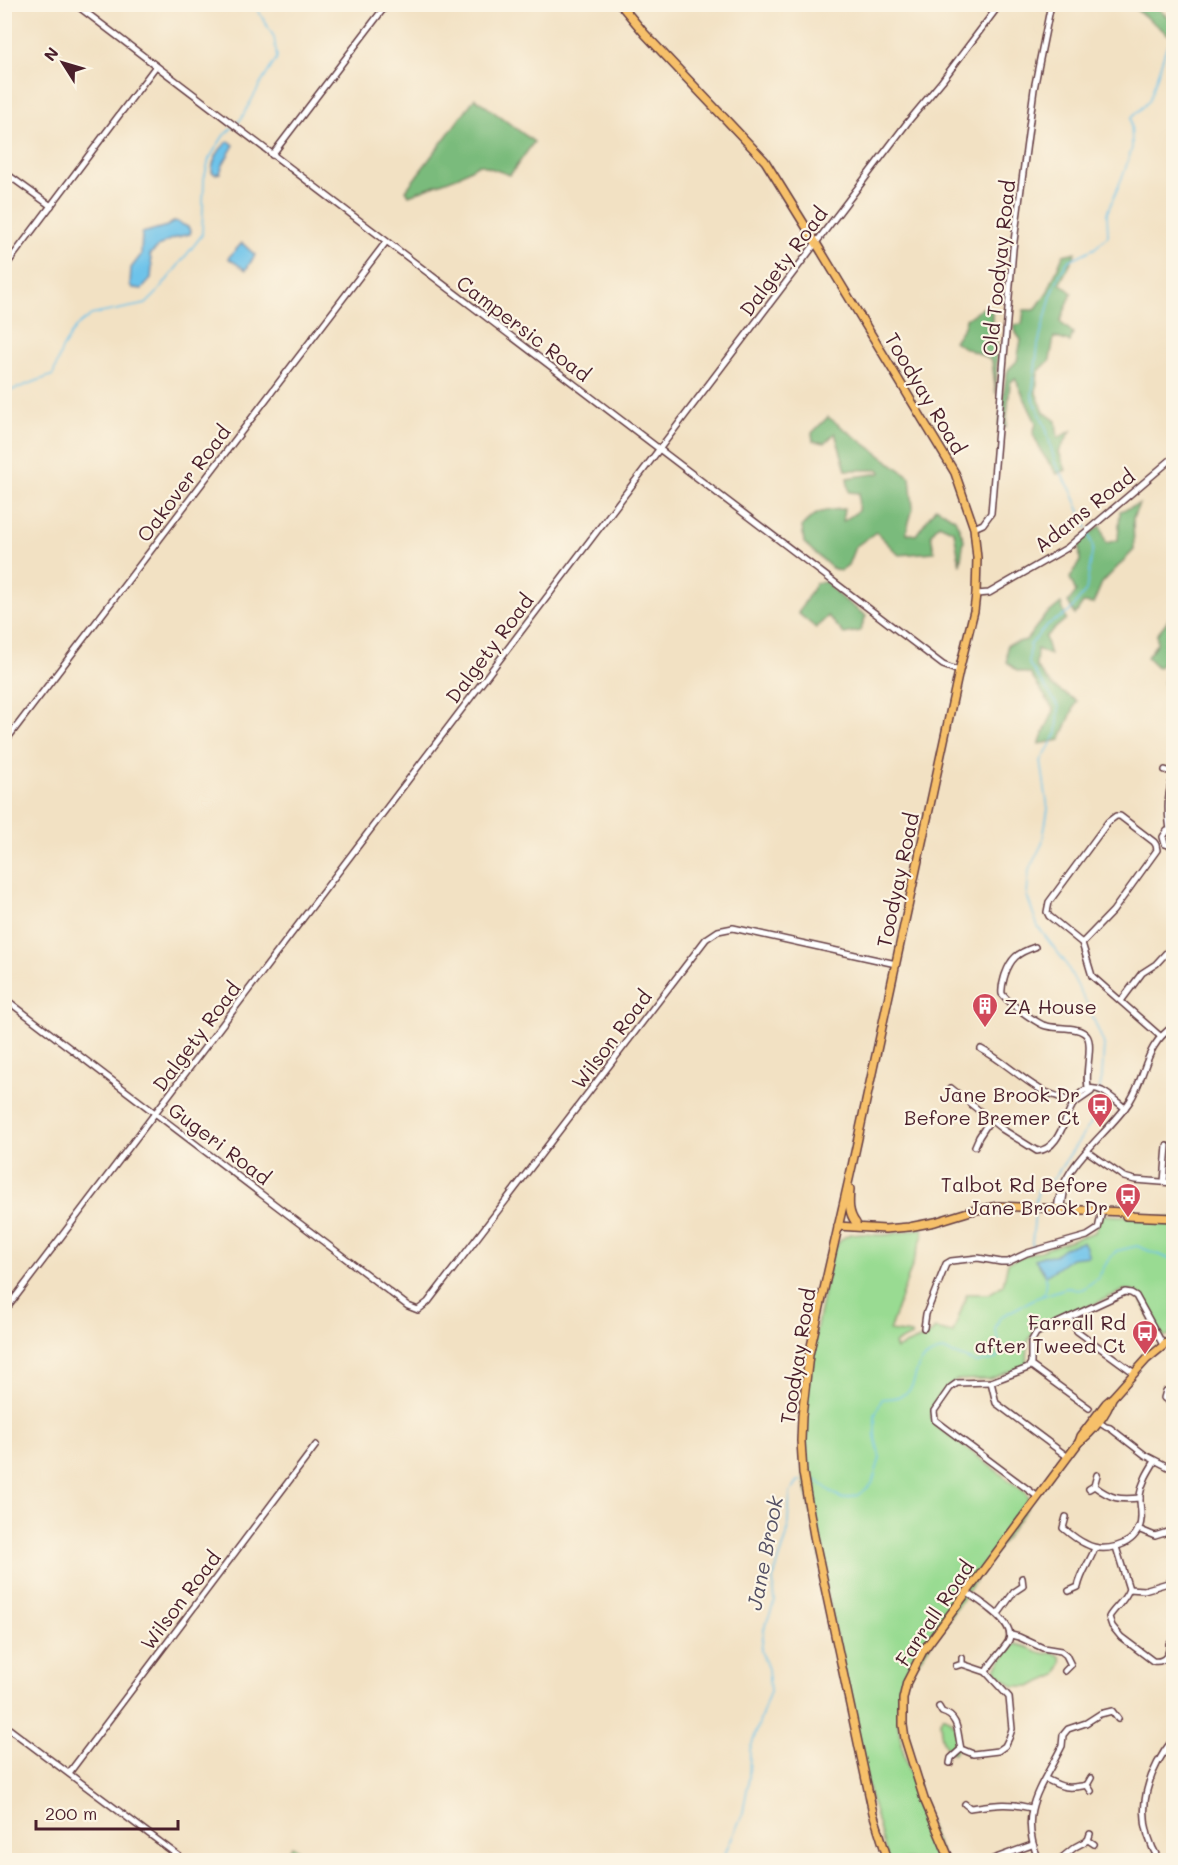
<svg xmlns="http://www.w3.org/2000/svg" width="1178" height="1865" viewBox="0 0 1178 1865" font-family="Mali,sans-serif">
  <rect width="100%" height="100%" fill="#fcf5e5"/>
  <filter id="ink" filterUnits="userSpaceOnUse"><feTurbulence type="fractalNoise" baseFrequency=".0167" numOctaves="2"/><feDisplacementMap in="SourceGraphic" scale="12" xChannelSelector="R" yChannelSelector="G"/><feConvolveMatrix kernelMatrix="1 2 1 2 8 2 1 2 1" color-interpolation-filters="sRGB"/></filter>
  <filter id="wash" filterUnits="userSpaceOnUse"><feTurbulence type="fractalNoise" baseFrequency=".008" numOctaves="4" result="noise"/><feDisplacementMap in="SourceGraphic" scale="24" xChannelSelector="R" yChannelSelector="G"/><feGaussianBlur stdDeviation="1.35" result="paint"/><feColorMatrix in="noise" values="0 0 0 0 0 0 0 0 0 0 0 0 0 0 0 0 0 1.4 0 .05"/><feComposite in="paint" operator="in"/></filter>
  <g filter="url(#wash)">
    <rect width="100%" height="100%" fill="#f2e1c3"/>
    <g fill="#99db92" stroke="#727d5e" stroke-width="1.5">
      <path d="M1101,1215L1173,1218V1333L1165,1337L1159,1334L1138,1294L1131,1290H1125L1035,1330L1028,1341L1027,1365L990,1379L956,1380L951,1384L932,1408L931,1417L937,1426L1026,1493L1029,1499L1024,1506L1027,1508L907,1677C904,1684 901,1692 899,1699C890,1738 928,1824 944,1860H888L864,1773L803,1473L804,1389L832,1252C850,1223 858,1237 885,1235C897,1234 910,1230 922,1228L923,1235L889,1331L911,1334L912,1336L894,1344L896,1349L929,1335L935,1329L953,1333L967,1294H989L1003,1285L1008,1262L1095,1232Z"/>
      <path d="M1015,1644C1025,1645 1033,1651 1043,1653C1045,1654 1050,1653 1052,1653C1067,1655 1061,1666 1057,1675L1032,1686H1014L997,1673L996,1669L1010,1647Z"/>
      <path d="M943,1716C956,1720 961,1739 955,1752L953,1753C941,1748 941,1732 940,1721Z"/>
      <polygon points="292,1846 311,1860 281,1860"/>
    </g>
    <g fill="#7abb7c" stroke="#626d54" stroke-width="1.5">
      <polygon points="1130,5 1154,5 1173,22 1173,38"/>
      <polygon points="475,98 534,142 510,175 479,164 459,176 409,195 406,190"/>
      <polygon points="1076,252 1060,283 1072,293 1060,322 1073,333 1070,342 1054,337 1050,360 1038,372 1036,393 1044,412 1056,421 1058,438 1071,431 1059,452 1066,470 1057,474 1042,453 1033,434 1036,423 1015,378 1010,383 1006,427 999,427 1006,378 1008,370 1017,361 1021,340 1016,333 1014,325 1022,324 1024,310 1035,310 1048,291 1063,255"/>
      <path d="M984,307L992,310V327L997,340L996,394L992,361C979,352 966,351 954,341L965,325L966,319Z"/>
      <path d="M828,417L910,477L913,508L906,533L916,535L936,507L955,519L964,539L960,565L954,531L939,524L931,534L934,552L899,555L876,532L855,547L848,565L840,571L832,568L804,543L802,526C816,511 824,510 844,509L842,522L858,511L859,493L849,492L847,478L881,473L880,470H846L835,433L825,443L813,441L812,433Z"/>
      <polygon points="1139,504 1133,518 1134,550 1102,583 1093,604 1083,603 1075,615 1068,602 1076,592 1070,578 1080,561 1079,541 1101,526 1106,543 1118,540 1120,511"/>
      <polygon points="826,582 839,596 866,616 860,631 844,634 828,616 816,628 798,613 816,583"/>
      <polygon points="1173,597 1173,650 1158,668 1147,657 1157,643 1157,634 1172,615 1171,599"/>
      <polygon points="1061,603 1066,619 1045,637 1050,655 1037,649 1036,667 1053,687 1077,701 1060,740 1039,744 1054,710 1030,674 1017,671 1007,662 1007,645 1026,640 1044,617"/>
      <polygon points="1173,655 1174,688 1173,688 1164,683"/>
    </g>
    <g fill="#6dc3ea" stroke="#5c718a" stroke-width="1.5">
      <path d="M229,141L234,145L223,164L220,173L215,174L212,172C212,161 219,148 229,141Z"/>
      <path d="M175,221L188,227L191,231L190,234C175,237 160,242 150,255L152,266L151,279L142,289L132,288L130,285L131,268L141,255L142,233L167,226Z"/>
      <polygon points="242,243 255,255 246,270 228,258"/>
      <polygon points="1082,1242 1085,1245 1089,1256 1071,1258 1046,1276 1035,1259 1043,1256 1055,1255 1064,1248"/>
    </g>
    <g fill="none" stroke-linecap="round" stroke-linejoin="round">
      <g stroke="#6dc3ea" stroke-width="1.5">
        <polyline points="237,123 241,119 260,85 277,58 274,37 254,4"/>
        <polyline points="4,393 53,375 62,349 75,328 91,315 146,304 156,294 202,235 204,179 209,159 224,135 233,127"/>
        <polyline points="1087,528 1071,490 1055,463 1046,428 1032,396 1038,345 1051,296 1060,274 1068,261 1095,248 1108,236 1107,213 1124,173 1132,148 1131,118 1149,101 1166,48 1174,35"/>
        <polyline points="1035,1204 1038,1190 1054,1178 1091,1123 1097,1103 1102,1077 1104,1044 1088,1006 1065,962 1038,927 1027,896 1029,870 1042,844 1048,809 1041,761 1057,733 1059,707 1029,664 1030,645 1047,625 1068,613 1086,591 1093,547 1088,532"/>
        <polyline points="1033,1248 1032,1243 1035,1212"/>
        <polyline points="1042,1295 1045,1289 1046,1276"/>
        <path d="M808,1480H816L830,1491L843,1499L859,1495L872,1484L880,1458L875,1436V1415L882,1399C929,1397 903,1371 930,1355C933,1353 939,1352 943,1350L977,1363L996,1359L1002,1350L995,1329L1000,1317L1036,1298L1066,1288L1083,1289L1098,1278L1107,1262L1116,1251L1137,1246L1167,1258H1174"/>
        <polyline points="722,1860 743,1813 749,1778 750,1750 770,1691 768,1669 761,1651 764,1629 775,1601 773,1579 787,1536 790,1493 798,1481 801,1481"/>
      </g>
    </g>
  </g>
  <g filter="url(#ink)">
    <g fill="none" stroke-linecap="round" stroke-linejoin="round">
      <defs>
        <g id="minor">
          <polyline points="75,4 943,665 959,671"/>
          <polyline points="272,155 387,4"/>
          <polyline points="4,172 51,206"/>
          <polyline points="4,268 156,66"/>
          <polyline points="974,528 983,524 991,513 1013,249 1034,89 1051,4"/>
          <polyline points="976,594 989,593 1067,548 1174,457"/>
          <polyline points="4,743 386,242"/>
          <polyline points="1165,770 1174,773"/>
          <path d="M1170,830C1167,811 1167,793 1174,775"/>
          <polyline points="1174,830 1167,831 1163,837 1165,844 1174,847"/>
          <polyline points="1082,943 1113,911 1157,850 1156,845 1154,842 1120,816 1116,816 1108,822 1049,902 1047,912 1049,916 1082,943 1092,976 1160,1036"/>
          <path d="M1035,947C1017,953 1011,958 1005,975C1003,982 1001,987 1002,994C1010,1004 1031,1019 1043,1025C1055,1030 1080,1025 1087,1036C1094,1046 1083,1075 1089,1091"/>
          <polyline points="4,998 408,1306 418,1310 428,1302 706,939 718,931 733,928 896,964"/>
          <polyline points="1121,1001 1142,973 1156,964 1167,952 1174,949"/>
          <path d="M981,1049C1002,1060 1018,1076 1038,1088C1049,1095 1062,1096 1073,1104"/>
          <path d="M951,1088L1002,1129L1037,1151C1072,1149 1064,1074 1102,1091C1110,1095 1118,1103 1125,1108"/>
          <polyline points="1075,1103 1091,1092"/>
          <polyline points="975,1146 979,1137 990,1120"/>
          <polyline points="1087,1151 1124,1177 1135,1180 1174,1183"/>
          <polyline points="1164,1182 1167,1146"/>
          <path d="M1057,1212C1058,1166 1107,1136 1130,1101C1147,1074 1144,1045 1174,1026"/>
          <polyline points="1061,1213 1064,1193"/>
          <polyline points="4,1312 907,123 942,81 1000,4"/>
          <polyline points="1069,1318 1077,1331 1133,1372"/>
          <polyline points="924,1328 926,1314 946,1264 951,1261 978,1258 1001,1262 1008,1262 1027,1253 1087,1236 1098,1229 1102,1211"/>
          <polyline points="1030,1365 1089,1408"/>
          <polyline points="991,1382 996,1403 1068,1457"/>
          <polyline points="1166,1391 1164,1398 1174,1405"/>
          <polyline points="1097,1421 1106,1427 1110,1428 1145,1455 1174,1470"/>
          <path d="M1094,1486C1112,1499 1118,1500 1140,1498"/>
          <polyline points="1089,1489 1094,1486 1097,1475"/>
          <polyline points="1038,1497 935,1420 934,1411 950,1388 957,1383 991,1382 1028,1368 1031,1363 1031,1342 1036,1333 1125,1292 1131,1293 1136,1296 1163,1345"/>
          <path d="M1066,1517L1063,1528C1070,1534 1077,1540 1086,1544C1103,1553 1131,1547 1139,1528C1144,1517 1139,1506 1140,1495C1142,1482 1148,1472 1155,1461"/>
          <polyline points="1138,1529 1155,1536 1174,1530"/>
          <path d="M1116,1547L1129,1589C1125,1601 1115,1607 1109,1617L1112,1626L1121,1637L1153,1661C1165,1663 1170,1654 1169,1644L1173,1639"/>
          <polyline points="1129,1589 1144,1590 1168,1583 1174,1584"/>
          <path d="M1069,1591L1078,1587C1081,1572 1090,1562 1095,1548"/>
          <polyline points="998,1614 1014,1592 1023,1586 1022,1578"/>
          <polyline points="1011,1635 1019,1637 1043,1648 1061,1651 1066,1655 1071,1665 1065,1671"/>
          <polyline points="962,1664 986,1672"/>
          <polyline points="956,1666 962,1664 962,1658"/>
          <path d="M939,1707L942,1712C960,1717 957,1734 961,1749L973,1754L998,1751L1005,1746L1009,1738L1012,1729L1009,1697L986,1672C992,1660 1001,1653 1008,1642C1019,1624 978,1600 966,1592"/>
          <polyline points="4,1725 184,1860"/>
          <polyline points="950,1763 951,1758 961,1749"/>
          <polyline points="69,1773 316,1445"/>
          <polyline points="1091,1778 1087,1785 1091,1791"/>
          <path d="M1046,1779C1063,1788 1068,1789 1087,1785"/>
          <path d="M965,1804L970,1808C993,1805 1008,1802 1031,1808"/>
          <polyline points="1090,1834 1088,1840 1094,1844"/>
          <polyline points="993,1859 1032,1845"/>
          <path d="M1039,1860C1017,1812 1041,1788 1062,1746L1063,1735L1068,1729L1086,1723L1100,1714L1112,1711L1118,1719"/>
          <polyline points="1059,1860 1075,1847 1088,1840"/>
          <path d="M1159,1860C1133,1817 1144,1776 1174,1738"/>
        </g>
        <g id="major">
          <polyline points="620,4 645,34 765,161 816,243 955,473 974,528 977,558 976,594 974,611 959,671 852,1166 809,1355 802,1416 801,1441 803,1473 814,1536 873,1813 888,1860"/>
          <path d="M850,1189C849,1202 848,1213 856,1223"/>
          <polyline points="1126,1216 1174,1218"/>
          <polyline points="838,1226 885,1229 909,1227 935,1222 971,1211 998,1206 1102,1211 1124,1212 1130,1215"/>
          <polyline points="1079,1442 1081,1436 1106,1403 1112,1398 1147,1359 1174,1337"/>
          <path d="M950,1860L924,1799L905,1739L903,1725V1699L907,1682L923,1651L1079,1442C1092,1433 1107,1414 1112,1398"/>
        </g>
      </defs>
      <use href="#minor" stroke="#633c42" stroke-width="8"/>
      <use href="#major" stroke="#633c42" stroke-width="10"/>
      <use href="#minor" stroke="#fff" stroke-width="5"/>
      <use href="#major" stroke="#f6c06b" stroke-width="7"/>
    </g>
  </g>
  <defs>
    <symbol id="building-pin" viewBox="-11 -11 22 30"><path d="M0 17L-7.5 6A9.5 9.5 0 1 1 7.5 6Z" fill="#d1495b" stroke="#fcf5e5"/><path d="M-4-6H4V6H1V3H-1V6H-4ZM-2.5-4.3h1.7v1.8h-1.7ZM.8-4.3h1.7v1.8H.8ZM-2.5-1h1.7V.8h-1.7ZM.8-1h1.7V.8H.8Z" fill="#fff"/></symbol>
    <symbol id="bus-pin" viewBox="-11 -11 22 30"><path d="M0 17L-7.5 6A9.5 9.5 0 1 1 7.5 6Z" fill="#d1495b" stroke="#fcf5e5"/><path d="M-5-6H5V4H4V6H2V4H-2V6H-4V4H-5ZM-3.5-4V0h7V-4ZM-3.5 1.2v1.5H-2V1.2ZM2 1.2v1.5H3.5V1.2Z" fill="#fff"/></symbol>
  </defs>
  <g fill-rule="evenodd">
    <use href="#building-pin" x="970" y="991" width="30" height="40"/>
    <use href="#bus-pin" x="1085" y="1091" width="30" height="40"/>
    <use href="#bus-pin" x="1113" y="1181" width="30" height="40"/>
    <use href="#bus-pin" x="1130" y="1318" width="30" height="40"/>
  </g>
  <g text-anchor="middle" dominant-baseline="central" stroke-width="4.5" stroke-linejoin="round" paint-order="stroke">
    <g font-size="20" fill="#4a1f2b" stroke="#fcf5e5">
      <text transform="translate(783 261) rotate(-53)">Dalgety Road</text>
      <text transform="translate(998 268) rotate(-84)">Old Toodyay Road</text>
      <text transform="translate(524 328) rotate(37)">Campersic Road</text>
      <text transform="translate(926 393) rotate(59)">Toodyay Road</text>
      <text transform="translate(183 483) rotate(-53)">Oakover Road</text>
      <text transform="translate(1084 510) rotate(-38)">Adams Road</text>
      <text transform="translate(489 648) rotate(-53)">Dalgety Road</text>
      <text transform="translate(897 880) rotate(-78)">Toodyay Road</text>
      <text transform="translate(196 1036) rotate(-53)">Dalgety Road</text>
      <text transform="translate(611 1039) rotate(-53)">Wilson Road</text>
      <text transform="translate(220 1143) rotate(37)">Gugeri Road</text>
      <text transform="translate(797 1356) rotate(-81)">Toodyay Road</text>
      <text transform="translate(180 1600) rotate(-53)">Wilson Road</text>
      <text transform="translate(934 1613) rotate(-56)">Farrall Road</text>
    </g>
    <g font-size="20" fill="#4a1f2b" stroke="#fcf5e5" text-anchor="end">
      <text x="1004" y="1006" text-anchor="start">ZA House</text>
      <text x="1080" y="1094">Jane Brook Dr<tspan x="1080" dy="23">Before Bremer Ct</tspan></text>
      <text x="1108" y="1184">Talbot Rd Before<tspan x="1108" dy="23">Jane Brook Dr</tspan></text>
      <text x="1126" y="1322">Farrall Rd<tspan x="1126" dy="23">after Tweed Ct</tspan></text>
    </g>
    <g font-size="21" font-style="italic" fill="#545064" stroke="#fcf5e5">
      <text transform="translate(764 1553) rotate(-79)">Jane Brook</text>
    </g>
  </g>
  <rect width="1178" height="1865" fill="none" stroke="#fcf5e5" stroke-width="24"/>
  <g transform="translate(63 63) rotate(307)" stroke="#fcf5e5" stroke-width="4.5" paint-order="stroke">
  <path d="M0-4.5L10 22L0 15L-10 22Z" fill="#4a1f2b"/>
  <text y="-9" font-size="16" font-weight="bold" text-anchor="middle" fill="#4a1f2b">N</text>
  </g>
  <path d="M36 1820v9h142v-9" fill="none" stroke="#4a1f2b" stroke-width="3"/>
  <text x="45" y="1820" font-size="18" fill="#4a1f2b" stroke="#fcf5e5" stroke-width="4.5" paint-order="stroke">200 m</text>
</svg>
